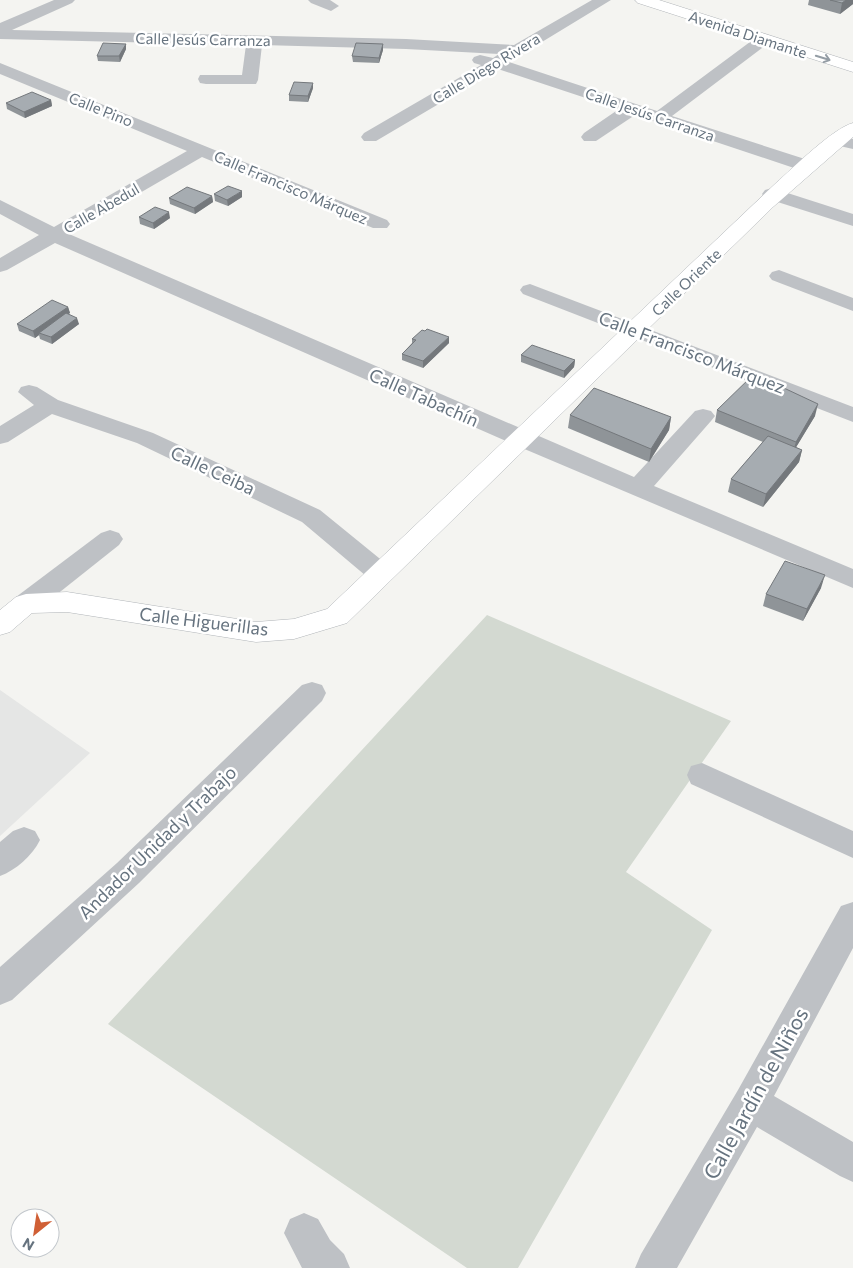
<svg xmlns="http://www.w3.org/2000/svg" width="853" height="1268" viewBox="0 0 853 1268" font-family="Commissioner,sans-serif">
  <rect width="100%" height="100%" fill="#f4f4f1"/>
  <polygon fill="#e5e6e5" points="0,690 90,753 0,836"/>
  <polygon fill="#d3d9d1" points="487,615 731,721 626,872 712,930 518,1268 467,1268 108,1024"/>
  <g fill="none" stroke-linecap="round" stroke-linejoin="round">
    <defs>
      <g id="secondary">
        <polygon points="635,0 659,0 853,62 853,72 638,3"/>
        <path d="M853,123V137L773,207L347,623L294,639L256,642L67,612L32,613L10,632L0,635V610L16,597L26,594L67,592L256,622L294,619L327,609L776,183C793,168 833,128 853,123Z"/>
      </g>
    </defs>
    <use href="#secondary" stroke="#b1b5b9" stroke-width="1"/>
    <g fill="#bec1c5" fill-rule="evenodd">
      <polygon points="54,0 75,0 72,3 12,30 406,39 514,45 592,0 611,0 509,62 657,111 758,36 770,36 772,39 770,42 672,116 811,161 813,165 811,169 797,169 635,115 596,141 584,141 581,137 584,133 619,109 498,69 376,141 364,141 361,137 364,133 481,65 474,63 472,60 474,57 480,55 493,58 499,54 406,49 262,45 258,80 256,84 206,84 200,83 198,79 200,75 242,75 246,45 0,39 0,23"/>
      <polygon points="308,0 330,0 339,6 331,11 311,3"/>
      <polygon points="0,63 387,220 390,224 387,228 373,228 202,157 69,234 634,477 695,411 703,409 711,411 715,416 711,421 654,486 853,569 853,588 515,445 55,243 7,270 0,272 0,258 39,235 0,214 0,200 54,227 187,151 0,74"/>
      <polygon points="837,135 853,139 853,149 831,144 828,140 831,136"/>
      <polygon points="772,188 853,214 853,226 765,198 762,194 765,190"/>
      <polygon points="779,270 853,298 853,311 772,280 769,276 772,272"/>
      <polygon points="530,284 853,407 853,422 523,294 520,290 523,286"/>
      <polygon points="29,385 37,387 58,400 153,433 320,510 390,567 394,574 390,581 381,583 372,581 302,522 137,443 52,414 8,442 0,444 0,426 34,405 18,392 21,387"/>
      <polygon points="110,530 119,533 123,539 119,545 36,611 26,614 16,611 13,604 16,597 101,533"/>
      <polygon points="312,682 322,685 326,693 322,701 139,883 12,1000 0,1005 0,967 117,863 302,685"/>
      <polygon points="702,763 853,831 853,858 691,784 687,775 691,766"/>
      <path d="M24,827L35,831L40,840C32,856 16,870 0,876V842L13,831Z"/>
      <polygon points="853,902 853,948 774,1096 853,1142 853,1182 840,1176 757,1127 677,1268 635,1268 641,1254 738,1090 841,906"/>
      <polygon points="304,1213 318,1219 330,1240 344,1254 350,1268 302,1268 284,1233 290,1219"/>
    </g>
    <use href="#secondary" fill="#fff" fill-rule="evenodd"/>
  </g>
  <g fill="#8f9498">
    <polygon points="809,0 853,0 853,4 840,14 808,5"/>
    <polygon points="126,44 126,49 120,62 98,61 97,56"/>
    <polygon points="383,44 383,50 379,63 353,62 352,56"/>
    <polygon points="313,88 308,102 289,101 289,95"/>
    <polygon points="51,100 52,106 25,118 7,109 6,103"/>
    <polygon points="214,194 242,197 228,206 215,201"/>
    <polygon points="212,196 213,202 195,214 170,204 169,198"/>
    <polygon points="139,217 170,218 154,229 140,224"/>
    <polygon points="68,307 70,313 68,314 79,324 52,344 40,339 39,335 35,338 19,331 17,324"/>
    <polygon points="412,339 449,343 423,368 402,360 402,354 412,343"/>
    <polygon points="521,355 575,360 574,367 564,378 521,362"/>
    <polygon points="717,410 815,416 796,447 802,450 799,462 763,507 728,492 731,479 763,442 715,422"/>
    <polygon points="570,415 671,417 669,430 649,462 568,428"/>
    <polygon points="821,588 803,621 763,606 766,594"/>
  </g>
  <g fill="#74787c">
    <polygon points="846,0 853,0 853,4 840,14 842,3"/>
    <polygon points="126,44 126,49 120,62 119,56"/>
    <polygon points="383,44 383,50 379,63 379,58"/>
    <polygon points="313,83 313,88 308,102 308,96"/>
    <polygon points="51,100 52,106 25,118 24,112"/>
    <polygon points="242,191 242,197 228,206 227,200"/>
    <polygon points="212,196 213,202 195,214 194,208"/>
    <polygon points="169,212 170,218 154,229 153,223"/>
    <polygon points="68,307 70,313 41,334 39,333 39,335 35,338 33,331"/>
    <polygon points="77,318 79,324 52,344 51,337"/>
    <polygon points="449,337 449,343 423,368 423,361"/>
    <polygon points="575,360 574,367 564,378 564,371"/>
    <polygon points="818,404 815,416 792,454 796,442"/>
    <polygon points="671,417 669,430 649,462 651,449"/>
    <polygon points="802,450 799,462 763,507 766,494"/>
    <polygon points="825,575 821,588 803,621 807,609"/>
  </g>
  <g fill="#a6acb1" stroke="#74787c">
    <polygon points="830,0 846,0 842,3"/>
    <polygon points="103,43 126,44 119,56 97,56"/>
    <polygon points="356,43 383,44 379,58 352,56"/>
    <polygon points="294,82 313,83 308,96 289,95"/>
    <polygon points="32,92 51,100 24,112 6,103"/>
    <polygon points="228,186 242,191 227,200 214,194"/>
    <polygon points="187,187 212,196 194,208 169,198"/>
    <polygon points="155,207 169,212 153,223 139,217"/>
    <polygon points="52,300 68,307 33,331 17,324"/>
    <polygon points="66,313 77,318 51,337 39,333"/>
    <polygon points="427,329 449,337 423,361 402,354 416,340 412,339 422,330 425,331"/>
    <polygon points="532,345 575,360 564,371 521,355"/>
    <polygon points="754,374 818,404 796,442 717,410"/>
    <polygon points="594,388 671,417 651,449 570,415"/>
    <polygon points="768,436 802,450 766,494 731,479"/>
    <polygon points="785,561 825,575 807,609 766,594"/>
  </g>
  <defs><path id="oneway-shaft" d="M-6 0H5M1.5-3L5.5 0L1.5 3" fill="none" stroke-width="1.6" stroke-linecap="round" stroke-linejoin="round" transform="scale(1.25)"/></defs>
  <use stroke="#949da5" href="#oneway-shaft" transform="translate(823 58) rotate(17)"/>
  <g text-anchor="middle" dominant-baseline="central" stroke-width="5" stroke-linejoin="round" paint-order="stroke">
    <g font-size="15" fill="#66737f" stroke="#fff">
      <text transform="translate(748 34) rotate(18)">Avenida Diamante</text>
      <text transform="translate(203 39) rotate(1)">Calle Jesús Carranza</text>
      <text transform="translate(486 68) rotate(-31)">Calle Diego Rivera</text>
      <text transform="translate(101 109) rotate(22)">Calle Pino</text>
      <text transform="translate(650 114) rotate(19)">Calle Jesús Carranza</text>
      <text transform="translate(291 187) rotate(23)">Calle Francisco Márquez</text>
      <text transform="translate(101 208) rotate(-30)">Calle Abedul</text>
      <text transform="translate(686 282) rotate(-44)">Calle Oriente</text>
    </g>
    <g font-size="18" fill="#66737f" stroke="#fff">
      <text transform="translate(692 352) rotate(21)">Calle Francisco Márquez</text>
      <text transform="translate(424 397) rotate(24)">Calle Tabachín</text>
      <text transform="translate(213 470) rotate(25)">Calle Ceiba</text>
      <text transform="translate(204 621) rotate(7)">Calle Higuerillas</text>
      <text transform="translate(157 842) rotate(-44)">Andador Unidad y Trabajo</text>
    </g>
    <g font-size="21" fill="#66737f" stroke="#fff">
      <text transform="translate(755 1093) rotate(-61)">Calle Jardín de Niños</text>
    </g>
  </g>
  <g transform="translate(35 1233) rotate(210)"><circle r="24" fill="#ffffff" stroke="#c2c7cc"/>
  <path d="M0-4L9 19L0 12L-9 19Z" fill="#d05f35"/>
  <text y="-8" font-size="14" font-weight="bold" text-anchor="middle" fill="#66737f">N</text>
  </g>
</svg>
